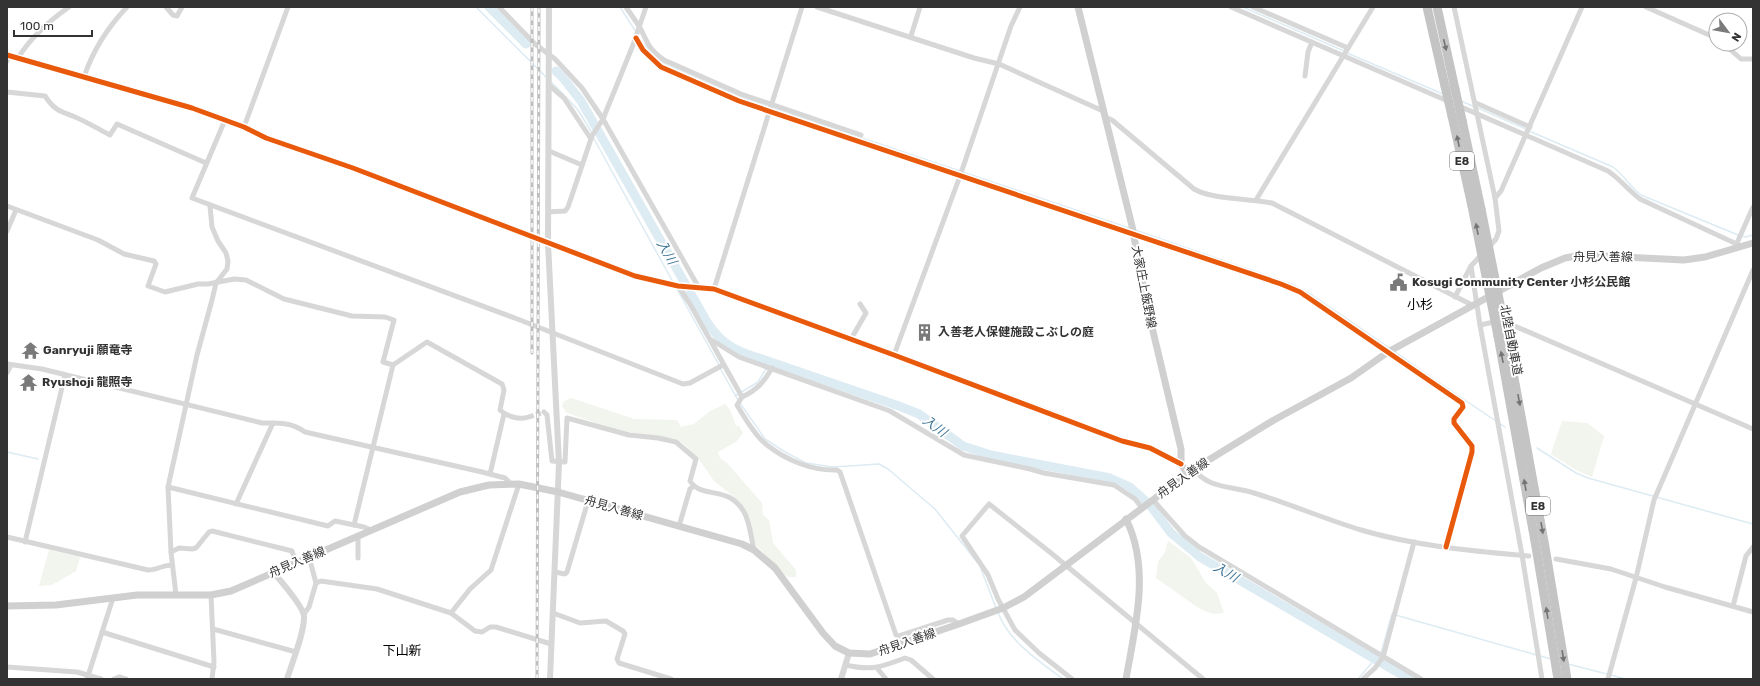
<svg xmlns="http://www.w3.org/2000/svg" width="1760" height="686" viewBox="0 0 1760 686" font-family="Rubik,'Noto Sans JP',sans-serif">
  <rect width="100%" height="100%" fill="#fff"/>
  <g fill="#f1f5ed">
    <polygon points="571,398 634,419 677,420 681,427 694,424 710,411 725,404 730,410 736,426 739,426 743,433 736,442 718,452 720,458 727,463 762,503 763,515 769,520 773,543 796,570 796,577 788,577 784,574 755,544 746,511 739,501 714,481 698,458 684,444 676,439 628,432 608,427 567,413 562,406 563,402"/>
    <polygon points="1562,421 1587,423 1604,436 1592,477 1576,470 1551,454"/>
    <polygon points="1168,541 1191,558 1206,583 1217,593 1224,613 1213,614 1200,609 1156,578 1158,562 1165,552"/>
    <polygon points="49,550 80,557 76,571 52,585 39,586"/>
  </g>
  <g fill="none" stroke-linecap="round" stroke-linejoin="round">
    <g stroke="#ddebf3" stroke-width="1.5">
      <polyline points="476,7 547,78"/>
      <polyline points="620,7 636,32"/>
      <polyline points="1243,7 1344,51"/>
      <path d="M638,36C646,48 655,57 667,65L741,97L769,107"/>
      <polyline points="1347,53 1443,94"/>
      <polyline points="551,82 564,95"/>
      <polyline points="566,97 578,110 592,133"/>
      <polyline points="1461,101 1475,107"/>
      <polyline points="773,108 1129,228"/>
      <polyline points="1478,108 1526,129"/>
      <path d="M1529,131L1613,167C1624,175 1630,187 1641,195L1738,235"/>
      <polyline points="593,137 673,282"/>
      <polyline points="1135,230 1294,285 1312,295 1391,349"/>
      <polyline points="1742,236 1746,237 1753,235"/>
      <polyline points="677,289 719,365"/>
      <polyline points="1394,351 1432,378 1496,421"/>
      <polyline points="767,365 768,361"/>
      <polyline points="720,368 738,400"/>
      <polyline points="735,396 758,382 766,369"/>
      <polyline points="740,403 765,439 785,452 806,463 833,467 879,464 888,469 935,509 977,562"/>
      <polyline points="1499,423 1505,427"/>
      <polyline points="1537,448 1576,473 1588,478 1753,524"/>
      <polyline points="7,452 38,459"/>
      <polyline points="981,569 996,608"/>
      <path d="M998,612C1007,640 1040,662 1063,679"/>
      <polyline points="1381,653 1392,614 1551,659"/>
      <polyline points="1568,664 1607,674"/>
      <polyline points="1611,675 1626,679"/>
      <polyline points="1358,679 1375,659"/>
    </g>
    <g stroke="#ddebf3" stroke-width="9">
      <polyline points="489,7 526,44"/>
      <path d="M556,71L563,78L581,101L707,322C720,342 734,351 756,357L899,406L919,414L963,446L991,455L1110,478L1130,487L1150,505L1171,533L1200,557L1409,679"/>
    </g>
    <polyline stroke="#d6d6d6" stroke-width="5" stroke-dasharray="5 2.5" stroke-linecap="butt" points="529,417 544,412"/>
    <g stroke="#d7d7d7" stroke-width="5">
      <polyline points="166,7 173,15 177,16 182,7"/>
      <polyline points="499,7 535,44 555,59 582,88 603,119 699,288"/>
      <path d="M626,7C630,13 635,20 639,26C648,42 647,48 664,60L741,94L861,135"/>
      <polyline points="817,7 974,58 999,64 1103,111"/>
      <polyline points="1231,7 1450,102"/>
      <polyline points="1253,7 1348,48"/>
      <polyline points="1454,7 1495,198 1499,231 1496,239 1489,247"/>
      <polyline points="1646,7 1716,38"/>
      <polyline points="911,36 920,7"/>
      <polyline points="636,38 643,50 661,67 739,101 1281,284 1300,292 1462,403 1463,407 1454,419 1454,423 1472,446 1472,452 1446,547"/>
      <polyline points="1724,44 1741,59 1753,59"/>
      <path d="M18,58C31,37 49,21 69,7"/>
      <polyline points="7,61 9,55"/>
      <polyline points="1305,76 1308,52 1312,42"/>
      <path d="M84,77C93,50 108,27 127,7"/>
      <polyline points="549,85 564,98 591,139"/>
      <path d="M7,92L45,96C55,111 60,111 75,117C87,122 98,129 110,135L117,124L206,163"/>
      <polyline points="1476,103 1530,127"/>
      <path d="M1459,106L1608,171C1620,179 1628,190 1640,199L1741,246"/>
      <path d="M1105,117L1112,120L1194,189C1213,200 1249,198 1272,203L1472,305"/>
      <polyline points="225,120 192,198 520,320 683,384 690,383 723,365"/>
      <polyline points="244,127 288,7"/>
      <polyline points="549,151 582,165"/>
      <polyline points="1495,198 1501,191 1582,7"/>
      <polyline points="1256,200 1373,7"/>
      <path d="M7,206L98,240L124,254L154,261L156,264L148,286L165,292L198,284H208L234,279L246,280L284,299L352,316L385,317L394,320L383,362L393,365L427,342L502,384L504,390L500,410C507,417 520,420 529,417"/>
      <polyline points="548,212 565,211 568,207 592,136 603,119 633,45 646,7"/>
      <polyline points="7,231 16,210"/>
      <polyline points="1737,243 1753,207"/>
      <polyline points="1471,266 1480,325 1522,555 1542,679"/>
      <path d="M678,286L690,304L742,397L737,405C744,417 756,437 767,445C786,460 812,471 837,470L840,472L896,635L899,636L948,620H953L959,624"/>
      <polyline points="714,289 802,7"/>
      <polyline points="1455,297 1471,266 1482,254"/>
      <polyline points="1480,325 1499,321 1510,324 1753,429"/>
      <polyline points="710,339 739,357 890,411 964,455 1030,469 1044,473 1114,485 1135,499 1142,508"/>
      <polyline points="851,339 866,313 860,304"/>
      <polyline points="894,355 960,176 1011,26 1020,7"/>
      <path d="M7,364L42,369L262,423C278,423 291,422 305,432L482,472L505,478L510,483"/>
      <polyline points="7,373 11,365"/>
      <path d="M742,397C757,390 764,382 772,368"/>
      <path d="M544,412L547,415L552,461L565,462L567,418L629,435L658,438L676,442L696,459L690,481C702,500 728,484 744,512C750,522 751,538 754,550"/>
      <polyline points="1059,416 1122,441 1150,448 1181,464"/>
      <path d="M1194,469C1208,489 1232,486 1254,493C1290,504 1325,519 1361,530C1415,546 1473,551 1529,556"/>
      <polyline points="490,474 504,414"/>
      <polyline points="168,487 328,526 335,521 364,527 371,530"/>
      <polyline points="1153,500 1185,536 1199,547 1421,679"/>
      <polyline points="236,504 273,423"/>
      <polyline points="354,525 393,365"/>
      <polyline points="679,526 690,489 694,486"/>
      <path d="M7,537L148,570C157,570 163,565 172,565"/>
      <polyline points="25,542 65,375"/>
      <polyline points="171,552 179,548 192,549 196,548 209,532 212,531 292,551 296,563"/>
      <polyline points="309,557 316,583"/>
      <polyline points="358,558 358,536"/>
      <polyline points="1556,559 1611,569 1665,587 1753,612"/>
      <polyline points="555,572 565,574 567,572 588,501"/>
      <polyline points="176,595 171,552 168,487 197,355 212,300 216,283 227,269 228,261 226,253 218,241 212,227 210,206"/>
      <polyline points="211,595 214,662 212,679"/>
      <polyline points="1733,606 1746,556 1753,547"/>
      <polyline points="451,613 470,589 491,570 519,484"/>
      <polyline points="553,613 580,623 606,621 623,631 625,634 617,659 619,663 671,679"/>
      <polyline points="304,614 309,607 316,583 321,581 377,589 451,613 475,631 482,632 490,627 496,627 551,644"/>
      <polyline points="213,629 296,652"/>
      <polyline points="102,632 214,667"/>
      <path d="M846,665C872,671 881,667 905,658L911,660L933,679"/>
      <polyline points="7,667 77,672 101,679"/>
      <polyline points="877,668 886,679"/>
      <polyline points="87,679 113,598"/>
      <polyline points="114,679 119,677 126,679"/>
      <polyline points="1072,679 1039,653 1015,630 998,599 988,575 962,536 989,504 1051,553 1203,679"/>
      <polyline points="1363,679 1375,668 1383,657 1414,542"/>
      <polyline points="1608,679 1636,578 1654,500 1753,270"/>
    </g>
    <g stroke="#d7d7d7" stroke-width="6">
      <polyline points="549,7 548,243 559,463 550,679"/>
      <polyline points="7,55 192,108 244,127 266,138 353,168 635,276 678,286 714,289 1059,416"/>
      <path d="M274,573C280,580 303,606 304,616C305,631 292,663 287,679"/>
      <polyline points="841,679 849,653"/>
    </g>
    <g stroke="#d0d0d0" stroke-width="7">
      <polyline points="1078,7 1132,226 1147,306 1181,449 1181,464 1187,473"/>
      <polyline points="7,606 56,605 137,595 211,595 231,591 460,492 489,485 519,484 558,492 742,544 754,550 775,568 823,633 835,646 849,653 870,654 959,624 1003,608 1024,597 1194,469 1274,420 1351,378 1388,352 1541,268 1565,258 1583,255 1684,260 1705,257 1753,243"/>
      <path d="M1126,679C1135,627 1151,569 1126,519"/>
    </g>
    <g stroke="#c4c4c4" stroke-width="9">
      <polyline points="1427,7 1445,86"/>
      <polyline points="1437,7 1455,89"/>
      <polyline points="1452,116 1472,206"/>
      <polyline points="1462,120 1481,209"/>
      <polyline points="1506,334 1545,547 1567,679"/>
      <polyline points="1498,336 1536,547 1558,679"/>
    </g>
    <defs>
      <g id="rail">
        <polyline points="532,7 532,353"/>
        <polyline points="537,679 539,7"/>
      </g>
    </defs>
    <use href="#rail" stroke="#bebebe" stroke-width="3"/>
    <use href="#rail" stroke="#fff" stroke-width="1.5" stroke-dasharray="4.5" stroke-linecap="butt"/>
    <g stroke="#c4c4c4" stroke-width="9">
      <polyline points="1445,86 1452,116"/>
      <polyline points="1455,89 1462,120"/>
      <polyline points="1472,206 1498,336"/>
      <polyline points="1481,209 1506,334"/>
    </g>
    <defs>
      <g id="cycleway">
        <polyline points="636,38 643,50 661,67 739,101 1281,284 1300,292 1462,403 1463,407 1454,419 1454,423 1472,446 1472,452 1446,547"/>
        <polyline points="7,55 192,108 244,127 266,138 353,168 635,276 678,286 714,289 894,355 1122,441 1150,448 1181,464"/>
      </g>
    </defs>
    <use href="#cycleway" stroke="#fff" stroke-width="8"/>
    <use href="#cycleway" stroke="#e8590c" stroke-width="5"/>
  </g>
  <defs><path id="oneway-solid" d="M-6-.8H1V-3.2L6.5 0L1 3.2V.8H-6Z"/></defs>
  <g fill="#747474">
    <use href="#oneway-solid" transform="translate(1445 45) rotate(77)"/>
    <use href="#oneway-solid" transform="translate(1458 141) rotate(-102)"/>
    <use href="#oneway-solid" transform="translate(1477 229) rotate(-101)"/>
    <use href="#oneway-solid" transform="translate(1502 357) rotate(-101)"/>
    <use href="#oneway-solid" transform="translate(1519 400) rotate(79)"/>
    <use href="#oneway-solid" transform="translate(1525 485) rotate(-100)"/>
    <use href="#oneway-solid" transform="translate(1542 528) rotate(80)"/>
    <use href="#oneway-solid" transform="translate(1547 613) rotate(-99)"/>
    <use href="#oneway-solid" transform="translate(1563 656) rotate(81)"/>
  </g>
  <defs>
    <symbol id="civic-bare" viewBox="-9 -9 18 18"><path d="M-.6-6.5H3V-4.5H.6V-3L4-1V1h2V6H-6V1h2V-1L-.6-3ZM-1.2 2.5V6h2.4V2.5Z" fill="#7a7a7a" stroke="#fff" stroke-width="2.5" paint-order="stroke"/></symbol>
    <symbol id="building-bare" viewBox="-9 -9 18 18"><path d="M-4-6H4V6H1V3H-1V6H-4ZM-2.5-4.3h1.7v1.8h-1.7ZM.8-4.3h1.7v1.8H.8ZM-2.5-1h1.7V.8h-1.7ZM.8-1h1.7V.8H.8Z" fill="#7a7a7a" stroke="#fff" stroke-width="2.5" paint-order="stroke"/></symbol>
    <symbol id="temple-bare" viewBox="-9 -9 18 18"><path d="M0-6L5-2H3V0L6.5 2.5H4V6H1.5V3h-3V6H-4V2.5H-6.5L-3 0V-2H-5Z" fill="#7a7a7a" stroke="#fff" stroke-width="2.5" paint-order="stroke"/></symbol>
  </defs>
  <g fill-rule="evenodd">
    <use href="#civic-bare" x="1386" y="270" width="25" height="25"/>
    <use href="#building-bare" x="912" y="320" width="25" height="25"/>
    <use href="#temple-bare" x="18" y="338" width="25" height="25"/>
    <use href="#temple-bare" x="16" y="370" width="25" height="25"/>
  </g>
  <g text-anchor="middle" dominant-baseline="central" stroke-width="4" stroke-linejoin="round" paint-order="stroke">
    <g fill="#fff" stroke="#707070" stroke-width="1">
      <rect x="1450" y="152" width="24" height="18" rx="3"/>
      <rect x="1526" y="497" width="24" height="18" rx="3"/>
    </g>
    <g font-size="11" font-weight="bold" fill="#333">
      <text x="1462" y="161">E8</text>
      <text x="1538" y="506">E8</text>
    </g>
    <g font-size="12" fill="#333" stroke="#fff">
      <text x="1603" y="257">舟見入善線</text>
      <text transform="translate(1144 287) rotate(79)">大家庄上飯野線</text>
      <text transform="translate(1511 340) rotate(79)">北陸自動車道</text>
      <text transform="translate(1183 478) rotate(-35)">舟見入善線</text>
      <text transform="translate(614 508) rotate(16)">舟見入善線</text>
      <text transform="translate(297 562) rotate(-23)">舟見入善線</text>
      <text transform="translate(907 642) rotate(-19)">舟見入善線</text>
    </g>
    <g font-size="12" font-weight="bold" fill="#333" stroke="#fff" text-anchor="start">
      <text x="1412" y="282">Kosugi Community Center 小杉公民館</text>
      <text x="938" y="332">入善老人保健施設こぶしの庭</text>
      <text x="43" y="350">Ganryuji 願竜寺</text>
      <text x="42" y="382">Ryushoji 龍照寺</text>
    </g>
    <g font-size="13" font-style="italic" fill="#3f7597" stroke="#fff">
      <text transform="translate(667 252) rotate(60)">入川</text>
      <text transform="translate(935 426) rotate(36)">入川</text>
      <text transform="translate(1226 572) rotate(30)">入川</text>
    </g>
    <g font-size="13" fill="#000" stroke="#fff">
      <text x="1420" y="304">小杉</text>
      <text x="402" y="650">下山新</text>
    </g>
  </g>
  <rect width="1760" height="686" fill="none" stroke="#333333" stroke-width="16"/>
  <g transform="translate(1728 32) rotate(122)"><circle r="19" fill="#ffffff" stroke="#adadad"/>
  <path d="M0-3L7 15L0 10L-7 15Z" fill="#7a7a7a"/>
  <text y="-6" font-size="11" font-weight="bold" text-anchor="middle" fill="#333333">N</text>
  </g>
  <path d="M14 30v6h78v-6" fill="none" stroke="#333333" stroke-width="2"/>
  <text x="20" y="30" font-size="12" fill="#333333" stroke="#ffffff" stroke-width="3" paint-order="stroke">100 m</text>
</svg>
